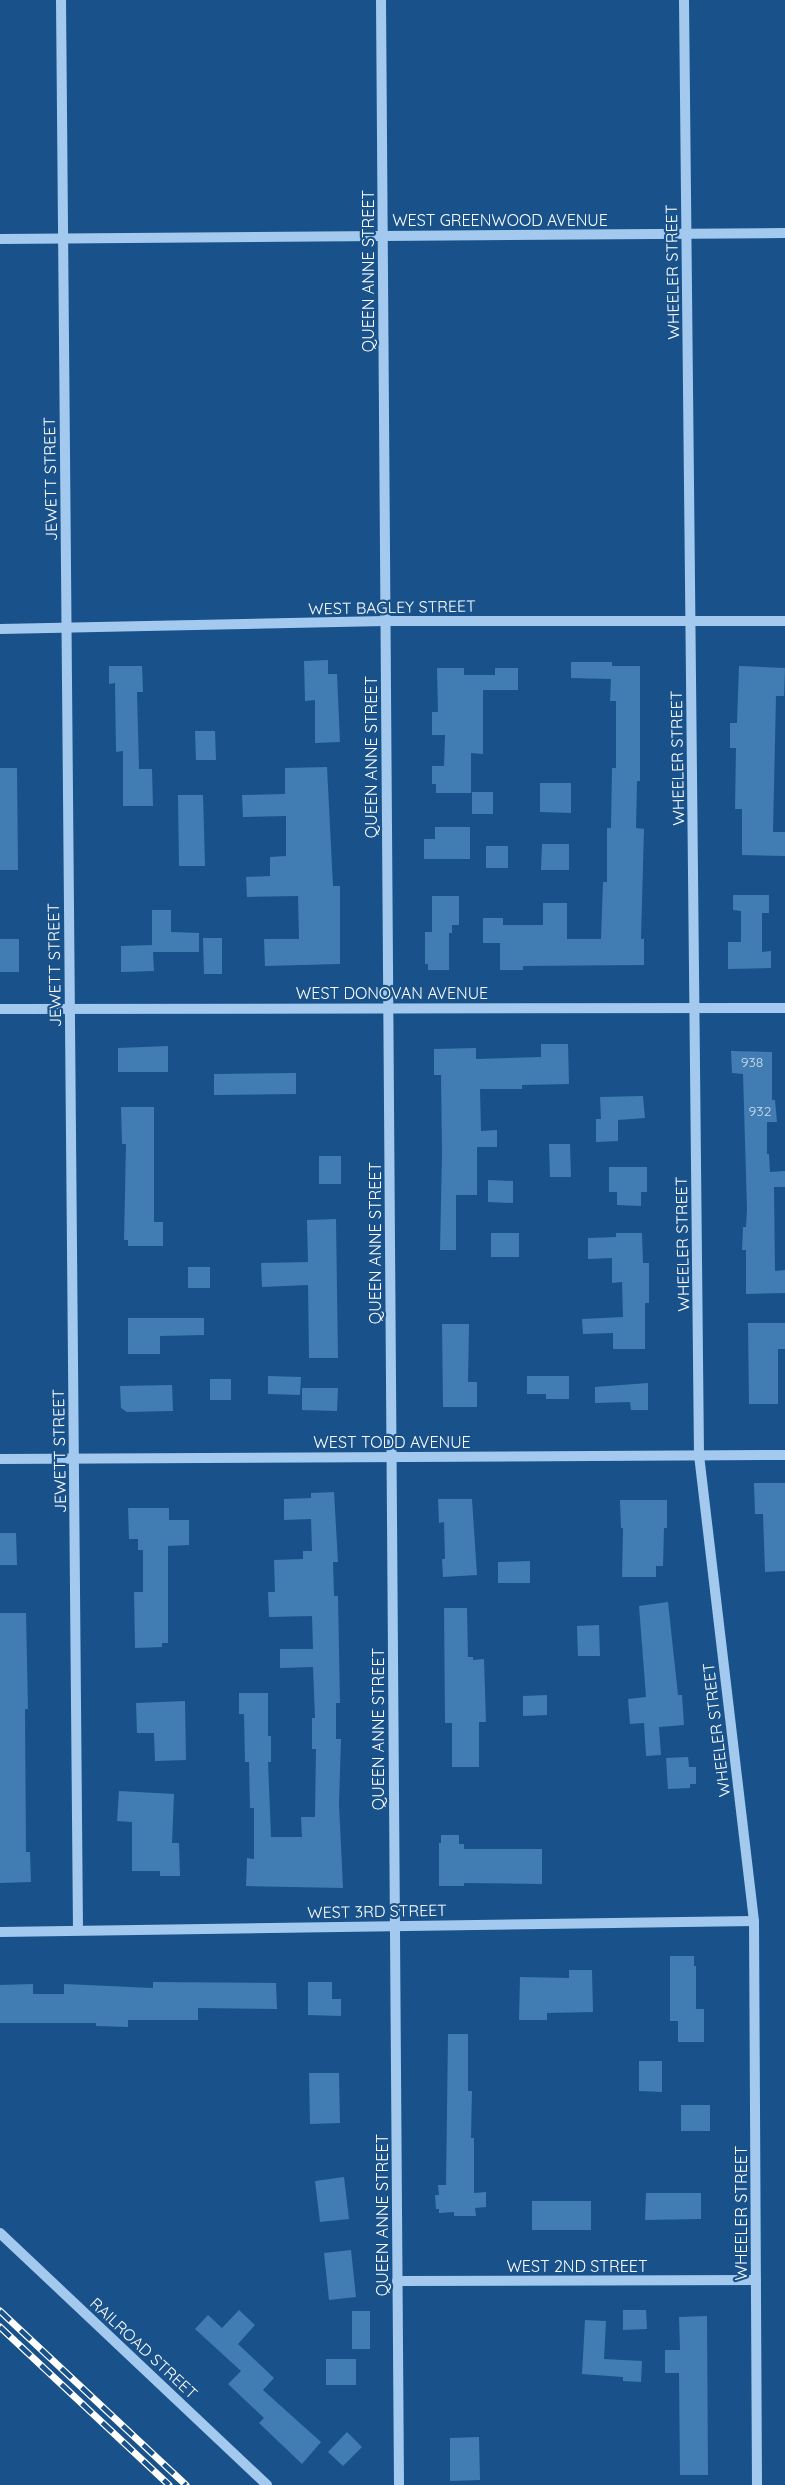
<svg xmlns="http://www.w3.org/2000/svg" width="785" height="2485" viewBox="0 0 785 2485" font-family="Quicksand,sans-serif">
  <rect width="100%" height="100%" fill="#19528b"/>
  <g fill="#417cb3">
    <polygon points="328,660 328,674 337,674 340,742 315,743 315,700 305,701 304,661"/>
    <polygon points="571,662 612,662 612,666 640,666 640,781 637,781 636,828 644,829 641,939 644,939 644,965 523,966 523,970 500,970 500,943 483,943 483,918 503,918 503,925 543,925 543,903 567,903 567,939 601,939 603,882 607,882 607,828 611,828 612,768 616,768 616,701 610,701 611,679 571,678"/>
    <polygon points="109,666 142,666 143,692 137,692 139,769 152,769 153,806 123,806 123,751 116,752 115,683 109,684"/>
    <polygon points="739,666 785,668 784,696 776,696 773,832 785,832 785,856 742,855 742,809 735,809 736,748 730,748 730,723 737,723"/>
    <polygon points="437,668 464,668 464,675 495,675 495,668 518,668 518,690 483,690 483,754 471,753 471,793 436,793 436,784 432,784 432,766 444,766 445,735 432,735 432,712 438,712"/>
    <polygon points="195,731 215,731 216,760 196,760"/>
    <polygon points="327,767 333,886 340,886 340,964 265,966 264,939 299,939 298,896 247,897 246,877 270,876 270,857 286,856 286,816 243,817 242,795 285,794 285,768"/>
    <polygon points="0,768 17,768 18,870 0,870"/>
    <polygon points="540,783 571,783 571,813 540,812"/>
    <rect x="472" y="792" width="21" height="22"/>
    <polygon points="178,795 203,795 205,866 179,866"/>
    <polygon points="435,827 470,827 470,859 424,859 424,839 435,839"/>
    <polygon points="542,844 569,844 569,870 541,870"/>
    <rect x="486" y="846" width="22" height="22"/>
    <polygon points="733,895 769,895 769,913 762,913 762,952 771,951 771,968 728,969 728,942 741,942 741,911 733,910"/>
    <polygon points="432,896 459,896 459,925 452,925 452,933 449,933 449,970 428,970 428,964 425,964 425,932 432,932"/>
    <polygon points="152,910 171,910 171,932 199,933 199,952 153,952 154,971 121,972 121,946 152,945"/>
    <polygon points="203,938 222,938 222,974 204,974"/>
    <rect x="0" y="939" width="19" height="33"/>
    <polygon points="541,1044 568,1044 569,1084 522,1085 522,1089 480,1089 481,1131 497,1130 497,1147 477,1147 477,1195 456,1195 456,1250 440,1250 442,1154 441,1075 434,1075 434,1049 476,1048 476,1059 541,1057"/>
    <polygon points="168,1046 168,1072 118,1072 118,1048"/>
    <polygon points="731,1051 772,1052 772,1100 775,1100 777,1122 767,1122 767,1154 769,1154 770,1172 785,1171 785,1187 774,1187 775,1271 785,1270 785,1293 746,1294 746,1250 742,1250 743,1227 746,1227 747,1209 743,1074 732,1073"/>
    <polygon points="296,1073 296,1094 214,1095 214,1074"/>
    <polygon points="643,1096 645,1118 618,1120 618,1141 596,1142 596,1119 601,1119 600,1097"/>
    <polygon points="121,1107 154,1107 154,1222 163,1222 163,1246 128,1246 128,1240 124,1240 126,1144 122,1144"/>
    <polygon points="549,1144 570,1144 571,1177 550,1177"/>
    <rect x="319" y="1156" width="22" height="28"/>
    <polygon points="609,1167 647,1167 647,1192 641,1192 641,1206 617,1205 617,1192 609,1192"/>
    <polygon points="488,1180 513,1181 513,1203 488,1202"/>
    <polygon points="336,1219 338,1358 309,1358 308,1285 262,1287 261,1263 308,1262 307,1220"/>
    <rect x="491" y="1233" width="28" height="24"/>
    <polygon points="616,1233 642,1233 643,1263 649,1263 649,1303 645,1303 645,1349 613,1349 613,1333 583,1334 582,1319 623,1317 622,1282 612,1283 612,1258 588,1259 588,1238 616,1237"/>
    <rect x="188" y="1267" width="22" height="21"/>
    <polygon points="128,1318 204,1318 204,1335 160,1336 160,1354 128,1354"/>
    <polygon points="748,1323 785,1323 785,1349 778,1349 778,1404 749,1404"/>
    <polygon points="442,1324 469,1324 468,1382 477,1382 477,1407 443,1407"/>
    <polygon points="268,1376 301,1377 300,1395 268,1394"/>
    <polygon points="527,1376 569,1376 569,1399 546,1399 546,1394 527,1394"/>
    <rect x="210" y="1379" width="21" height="21"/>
    <polygon points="648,1383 648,1410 631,1410 630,1402 595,1403 595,1387"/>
    <polygon points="172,1385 173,1411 127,1412 121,1408 120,1386"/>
    <polygon points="302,1388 338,1388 337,1411 302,1410"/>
    <polygon points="754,1483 785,1483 785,1571 765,1572 763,1514 755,1514"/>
    <polygon points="334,1492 338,1562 333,1562 334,1596 338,1596 340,1703 336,1703 336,1739 341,1739 339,1804 343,1888 246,1886 247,1858 254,1859 254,1808 250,1808 249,1762 245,1762 244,1714 239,1714 239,1693 268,1693 268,1736 271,1736 271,1762 268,1762 271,1837 302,1837 301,1817 315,1817 316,1749 312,1749 312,1718 315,1718 313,1667 280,1668 280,1649 313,1649 312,1616 269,1617 268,1592 275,1592 274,1560 303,1559 303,1551 312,1551 311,1519 284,1520 284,1499 311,1498 311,1493"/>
    <polygon points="438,1499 472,1499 477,1575 443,1577 442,1559 445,1559 444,1522 439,1523"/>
    <polygon points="620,1500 667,1500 667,1528 664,1528 663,1566 656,1566 656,1577 622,1577 623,1528 621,1528"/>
    <polygon points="128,1508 169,1508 169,1520 189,1520 189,1545 168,1546 168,1643 162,1643 162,1647 135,1648 134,1592 143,1592 143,1550 138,1550 138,1539 129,1539"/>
    <polygon points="0,1533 16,1533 17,1565 0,1565"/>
    <polygon points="530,1561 530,1583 498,1583 498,1562"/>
    <polygon points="668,1602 678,1695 682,1695 684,1725 659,1727 661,1755 646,1756 644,1723 630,1724 628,1699 646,1697 639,1606"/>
    <polygon points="444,1608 467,1608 468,1657 473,1657 473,1660 484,1659 486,1722 479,1722 479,1767 452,1767 452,1723 445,1723"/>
    <polygon points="0,1613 26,1613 28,1709 25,1709 26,1852 30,1852 31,1882 0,1883"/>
    <polygon points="599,1625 600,1656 578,1656 577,1626"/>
    <polygon points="547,1695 547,1715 523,1716 523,1696"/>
    <polygon points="185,1701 186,1760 155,1761 154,1733 137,1733 136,1703"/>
    <polygon points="688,1757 689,1767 696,1767 696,1784 690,1784 690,1788 668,1789 666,1758"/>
    <polygon points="119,1791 174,1794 172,1843 179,1843 180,1876 160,1876 160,1871 132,1871 132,1822 117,1821"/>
    <polygon points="441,1835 459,1835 459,1844 464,1844 464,1849 542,1849 542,1884 464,1883 464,1886 439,1886 439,1843 441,1843"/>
    <polygon points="670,1956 694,1956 694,1966 696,1966 696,2009 704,2009 704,2042 678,2042 678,2021 670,2021"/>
    <polygon points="569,1970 592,1970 593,2012 547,2013 547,2020 519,2020 520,1977 569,1978"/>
    <polygon points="153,1982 276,1983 277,2009 198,2008 198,2020 128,2020 128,2027 96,2026 96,2023 0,2023 0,1985 33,1984 33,1994 64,1994 64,1984 153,1988"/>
    <polygon points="308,1982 332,1982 332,1999 341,1999 341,2016 308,2015"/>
    <polygon points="448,2034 468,2034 468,2091 472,2091 471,2138 474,2138 474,2193 486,2192 486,2207 475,2208 476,2216 454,2216 454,2212 439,2213 439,2209 436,2209 435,2195 439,2195 438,2185 446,2185"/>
    <polygon points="639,2061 662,2061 662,2092 639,2091"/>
    <polygon points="309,2073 339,2073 340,2123 310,2124"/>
    <rect x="681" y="2105" width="29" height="26"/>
    <polygon points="344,2177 349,2219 320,2222 315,2181"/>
    <polygon points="646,2193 701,2193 701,2219 645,2220"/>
    <rect x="532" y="2201" width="59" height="29"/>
    <polygon points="351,2250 356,2297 329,2300 324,2253"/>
    <polygon points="239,2310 255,2325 238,2344 274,2378 263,2390 321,2442 302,2464 259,2423 264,2418 228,2384 241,2371 195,2329 208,2315 222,2328"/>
    <polygon points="623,2310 646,2310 647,2329 623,2330"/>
    <rect x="352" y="2311" width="18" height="38"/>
    <polygon points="707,2316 708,2475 680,2475 679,2373 665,2373 665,2350 680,2350 679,2317"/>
    <polygon points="585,2320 606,2321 604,2359 642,2361 641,2382 623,2381 623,2377 582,2374"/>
    <rect x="326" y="2359" width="30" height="26"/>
    <polygon points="347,2432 362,2447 343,2466 328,2452"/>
    <polygon points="479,2437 480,2480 450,2481 450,2438"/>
  </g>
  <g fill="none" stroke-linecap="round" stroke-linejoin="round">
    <g stroke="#a3caee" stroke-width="10">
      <polyline points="61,0 78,1930"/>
      <polyline points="381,0 399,2485"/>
      <polyline points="684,0 699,1455 754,1921 757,2485"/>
      <polyline points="0,239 785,233"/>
      <polyline points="0,629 385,621 785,621"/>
      <polyline points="0,1009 785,1008"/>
      <polyline points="0,1459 785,1455"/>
      <polyline points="0,1932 754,1921"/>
      <polyline points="0,2233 267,2485"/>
      <polyline points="397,2281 756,2280"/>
    </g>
    <defs>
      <g id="rail">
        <polyline points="0,2311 186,2485"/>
        <polyline points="0,2327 169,2485"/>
      </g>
    </defs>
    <use href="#rail" stroke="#fff" stroke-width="7"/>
    <use href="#rail" stroke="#19528b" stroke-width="4.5" stroke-dasharray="14" stroke-linecap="butt"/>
  </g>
  <g text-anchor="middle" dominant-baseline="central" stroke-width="4.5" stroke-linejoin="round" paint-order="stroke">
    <g font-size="14" fill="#d0deec">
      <text x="752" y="1062">938</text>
      <text x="760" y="1111">932</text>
    </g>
    <g font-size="16" fill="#fff" stroke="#19528b">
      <text x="500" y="220">WEST GREENWOOD AVENUE</text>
      <text transform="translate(368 271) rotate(-90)">QUEEN ANNE STREET</text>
      <text transform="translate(672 272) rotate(-91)">WHEELER STREET</text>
      <text transform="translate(50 479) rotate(-91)">JEWETT STREET</text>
      <text transform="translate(392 607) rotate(-1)">WEST BAGLEY STREET</text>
      <text transform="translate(371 757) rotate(-90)">QUEEN ANNE STREET</text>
      <text transform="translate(677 758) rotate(-91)">WHEELER STREET</text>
      <text transform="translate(54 965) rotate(-91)">JEWETT STREET</text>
      <text x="392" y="993">WEST DONOVAN AVENUE</text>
      <text transform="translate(375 1243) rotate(-90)">QUEEN ANNE STREET</text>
      <text transform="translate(682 1244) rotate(-91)">WHEELER STREET</text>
      <text x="392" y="1442">WEST TODD AVENUE</text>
      <text transform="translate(59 1451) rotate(-91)">JEWETT STREET</text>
      <text transform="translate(378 1729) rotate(-90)">QUEEN ANNE STREET</text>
      <text transform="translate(716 1730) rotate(-97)">WHEELER STREET</text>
      <text transform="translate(377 1911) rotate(-1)">WEST 3RD STREET</text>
      <text transform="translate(741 2213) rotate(-90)">WHEELER STREET</text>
      <text transform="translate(382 2215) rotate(-90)">QUEEN ANNE STREET</text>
      <text x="577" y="2266">WEST 2ND STREET</text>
      <text transform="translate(144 2348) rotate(43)">RAILROAD STREET</text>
    </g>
  </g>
</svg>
